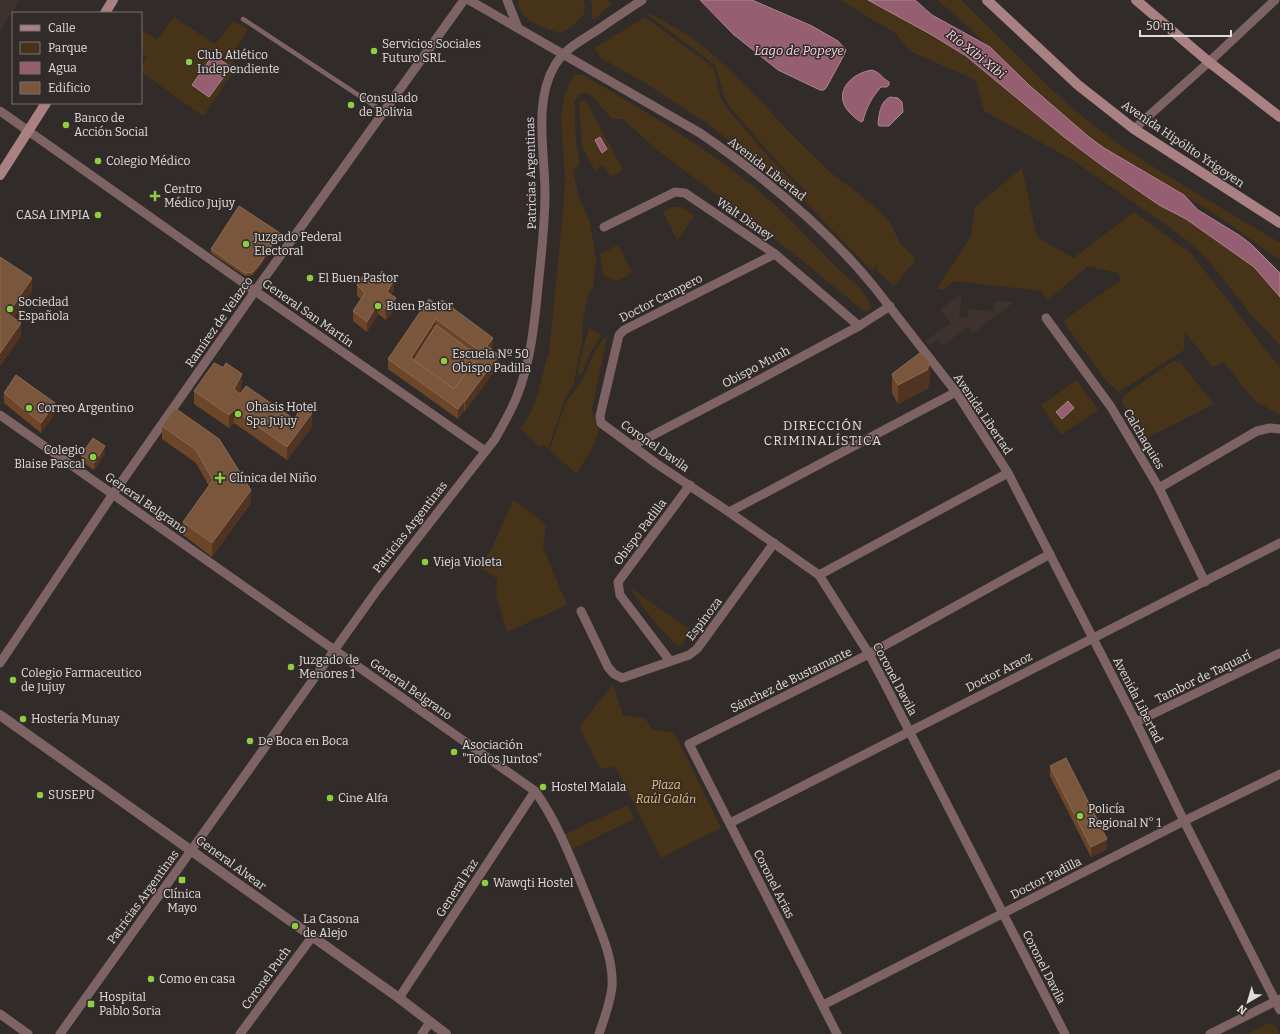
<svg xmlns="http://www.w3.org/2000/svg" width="1280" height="1034" viewBox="0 0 1280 1034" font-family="Bitter,serif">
  <rect width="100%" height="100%" fill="#312b2a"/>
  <g fill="#3e322f">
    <polygon points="0,0 19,0 0,32"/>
    <polygon points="959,296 962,297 959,316 967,318 969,309 994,312 995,301 1014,302 973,333 968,327 943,345 937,339 929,345 925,341 951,323 940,309"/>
  </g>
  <g fill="#473418">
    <path d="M518,0H584C585,4 585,9 584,13C582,19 565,33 559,33C544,27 518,21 518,0Z"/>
    <polygon points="591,0 607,0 611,2 611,4 596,18 591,20 592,10"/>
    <polygon points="841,0 868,0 946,43 986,71 1064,137 1104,167 1159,205 1186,219 1254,267 1280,297 1280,345 1252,316 1213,266 1195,247 1172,229 1071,159 984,111 975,80 910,51 896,34"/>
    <path d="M937,0H961C1006,43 1049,91 1098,129C1155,172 1219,205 1280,243V260L1228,223L1199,204L1104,148C1068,121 1034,91 1002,60C981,39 960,18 937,0Z"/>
    <polygon points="649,13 688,35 711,53 749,88 791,134 831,173 863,197 889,220 901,245 914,256 915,261 895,285 893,285 876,270 878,264 873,270 871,270 805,202 804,189 782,167 728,105 725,99 715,65 648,15"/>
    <polygon points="174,17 215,44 233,21 248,29 230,58 237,67 203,116 141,72 141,67 147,58 141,54 141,29 157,40"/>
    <polygon points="645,17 713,67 721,98 726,107 759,146 800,189 802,192 801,199 754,159 703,121 645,83 601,58 595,49 596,47"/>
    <path d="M575,75H583C641,109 700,143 753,186C783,210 810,240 837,268C846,276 873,296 870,309L866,312L860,308L794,254L656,149L623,119H612L593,97L586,93L579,94L574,102L576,114L575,116L576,141L580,164L573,171L579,197L589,220L595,250L594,254L596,257L593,289L589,292L583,319L582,342L573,386L566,397L548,449L543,445L540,447L520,429C526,421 532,411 535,402C541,386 543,369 549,353L563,211L565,181L561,116L565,94L570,81Z"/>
    <polygon points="585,99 623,170 610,177 603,166 595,170 582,147 579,102"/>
    <polygon points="1022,168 1037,237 1074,258 1134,212 1192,254 1280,368 1280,415 1255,401 1236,378 1224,362 1212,367 1185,332 1184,350 1119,392 1106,381 1063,321 1121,280 1118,273 1088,266 1048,300 1041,291 955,281 942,290 937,288 971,236 975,207"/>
    <polygon points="673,207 682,207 694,216 677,240 663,212"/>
    <polygon points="618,245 632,273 617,281 603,275 600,254"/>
    <polygon points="589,328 596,333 600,333 601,336 591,351 582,373 580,374 578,373 580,360"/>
    <path d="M607,337L592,409L598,430C596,445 585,461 576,473L550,451V449L566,402L582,381L595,351L603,339Z"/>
    <polygon points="1173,361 1180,362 1214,404 1143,440 1131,416 1122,403 1123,396"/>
    <polygon points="1077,380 1098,410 1061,435 1041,405"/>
    <polygon points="513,500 546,524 543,547 567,605 507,632 496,596 497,579 480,567 492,548"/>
    <path d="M629,587L692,631L682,644L678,646C658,629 644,608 629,587Z"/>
    <polygon points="613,684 623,716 645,718 652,730 674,732 721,828 661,858 616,767 600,769 579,727"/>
    <polygon points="628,805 634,819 572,849 565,834"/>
    <polygon points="1269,1023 1276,1026 1280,1034 1248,1034"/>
  </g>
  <g fill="#955f71" stroke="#ac8491">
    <polygon points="700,0 752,0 812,26 838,41 846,50 844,55 826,88 824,90 820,90 778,70 733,34"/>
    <polygon points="868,0 915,0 932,15 990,47 1030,86 1089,137 1104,148 1184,195 1198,210 1239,235 1251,244 1280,273 1280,297 1254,267 1186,219 1159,205 1104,167 1064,137 966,56 932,35"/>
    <polygon points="213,55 231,67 209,97 192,85"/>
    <path d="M872,70C881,73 882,78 889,82V85L887,87H881C872,97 866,108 863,121L861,122C856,119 853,116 849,112C832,93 851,73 872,70Z"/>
    <path d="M890,97L898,98L902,102L903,112L889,126H879L878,124C879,114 880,102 890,97Z"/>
    <polygon points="600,137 607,149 602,153 595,140"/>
    <polygon points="1068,401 1074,408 1062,419 1056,412"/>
  </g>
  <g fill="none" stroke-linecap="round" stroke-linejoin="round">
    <polyline stroke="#7d6363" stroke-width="4.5" points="243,19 384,112"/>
    <g stroke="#7d6363" stroke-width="9">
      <path d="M469,0L700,133C764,177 826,227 875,288L956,392L1008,473L1136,722L1184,821L1280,1010"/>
      <polyline points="507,0 518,28"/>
      <polyline points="0,111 255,291 485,451"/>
      <polyline points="1134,129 1209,62 1275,0"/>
      <polyline points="604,227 675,192 685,193 775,254 859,326"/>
      <polyline points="775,254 624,330 619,335 600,416 601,423 657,464 729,512 819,575 869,654 884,682 1065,1034"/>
      <polyline points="1046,318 1111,407 1159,488 1205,582"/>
      <path d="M0,415L535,791C558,823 572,861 587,897C598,926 614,956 612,987C610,1004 604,1019 599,1034"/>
      <polyline points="632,446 751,384 859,326 890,306"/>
      <polyline points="1159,488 1257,431 1270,428 1280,429"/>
      <polyline points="729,512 956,392"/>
      <polyline points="819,575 1008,473"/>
      <polyline points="581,611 608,667 614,674 622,678 689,655 697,649 774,543"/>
      <polyline points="670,661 620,595 618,582 690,485"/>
      <polyline points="0,663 113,494 255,291 464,0"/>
      <polyline points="1136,722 1280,653"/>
      <polyline points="730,823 1280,543"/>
      <polyline points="399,998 535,791"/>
      <polyline points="823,1005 1184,821 1280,774"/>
      <polyline points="0,1014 28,1034"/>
      <path d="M60,1034L378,589L495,439C503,425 511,411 517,396C532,358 535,317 539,277C542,249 545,221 545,193C545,153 533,101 555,65C565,48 584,39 599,29C613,19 627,10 642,0"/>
      <polyline points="240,1034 312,937"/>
      <polyline points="422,1034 430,1022"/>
      <polyline points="837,1034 689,744 869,654 1050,554"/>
      <polyline points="1210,1034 1280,999"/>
    </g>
    <polyline stroke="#7d6363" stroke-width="10" points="0,715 399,998 446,1034"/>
    <g stroke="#a98182" stroke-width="10">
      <polyline points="987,0 1078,85 1134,129 1280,223"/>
      <polyline points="1136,0 1209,62 1280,117"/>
      <polyline points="105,13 113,0"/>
      <polyline points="0,175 46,103"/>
    </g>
  </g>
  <g fill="#6d4528">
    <polygon points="280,236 259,268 253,275 245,276 211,253 211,249"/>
    <polygon points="376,281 394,290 391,295 396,308 386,320 378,314 367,332 353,321 353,311 361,299 357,296 357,285"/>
    <polygon points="438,305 493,348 491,350 499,365 465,411 464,411 458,419 388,369 388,359"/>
    <polygon points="222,369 242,387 239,393 312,427 287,460 234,423 229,428 194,404 194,391"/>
    <polygon points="892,374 930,382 927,389 898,404 892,393"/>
    <polygon points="4,393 55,413 41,433 4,403"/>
    <polygon points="175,408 251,503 212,557 183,535 183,522 209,486 196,463 162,439 162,426"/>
    <polygon points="105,453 94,470 81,461 81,455"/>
    <polygon points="1050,766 1107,849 1091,857 1050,776"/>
  </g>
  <g fill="#503421">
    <polygon points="280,233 280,236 259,268 253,275 253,272"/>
    <polygon points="32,278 32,292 8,327 8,314"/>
    <polygon points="394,280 394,290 387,302 387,292"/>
    <polygon points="396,298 396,308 386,320 386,310"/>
    <polygon points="378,303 378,314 367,332 367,322"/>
    <polygon points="436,319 436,329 412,365 411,358"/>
    <polygon points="21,323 21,336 0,367 0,353"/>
    <polygon points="493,338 493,348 487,356 487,346"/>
    <polygon points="499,355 499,365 465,411 465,401"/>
    <polygon points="930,362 930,382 927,389 898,404 898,385"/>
    <polygon points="242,374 242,387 234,402 234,389"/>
    <polygon points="464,401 464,411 458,419 458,409"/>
    <polygon points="55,403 55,413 41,433 41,423"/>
    <polygon points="234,410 234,423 229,428 229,415"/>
    <polygon points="312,413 312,427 287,460 287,447"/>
    <polygon points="105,446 105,453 94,470 94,463"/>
    <polygon points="251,490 251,503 212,557 212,543"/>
    <polygon points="1107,839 1107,849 1091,857 1091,847"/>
  </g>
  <g fill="#79563c" stroke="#896b55" fill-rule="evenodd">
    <polygon points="239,206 280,233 259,265 253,272 245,273 211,249"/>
    <polygon points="0,257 32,278 8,314 21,323 0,353"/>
    <polygon points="382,271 394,280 387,292 396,298 386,310 378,303 367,322 353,311 365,293 357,285 365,273 376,281"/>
    <path d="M429,299L438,305L442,300L493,338L487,346L499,355L465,401H464L458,409L388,359ZM436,319L481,352L454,389L411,358Z"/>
    <polygon points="436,325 478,356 454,389 414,360"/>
    <polygon points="921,352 930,362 927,370 898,385 892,374"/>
    <polygon points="214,363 222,367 222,369 226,363 242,374 234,389 240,394 246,386 294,419 302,407 312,413 287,447 234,410 229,415 194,391"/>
    <polygon points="16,375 55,403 41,423 4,393"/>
    <polygon points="175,408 219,439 251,490 212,543 183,522 213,480 196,450 162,426"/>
    <polygon points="93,438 105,446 94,463 81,455"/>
    <polygon points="1066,758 1107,839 1091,847 1050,766"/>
  </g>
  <g fill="#8fcd42" stroke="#312b2a" stroke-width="1.5">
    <circle cx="374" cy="51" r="4"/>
    <circle cx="189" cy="62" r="4"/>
    <circle cx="351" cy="105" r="4"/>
    <circle cx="66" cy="125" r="4"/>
    <circle cx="98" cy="161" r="4"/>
    <path d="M153 190h4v4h4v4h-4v4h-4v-4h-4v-4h4z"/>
    <circle cx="98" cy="215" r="4"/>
    <circle cx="246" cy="244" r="4"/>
    <circle cx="310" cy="278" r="4"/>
    <circle cx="378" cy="306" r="4"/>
    <circle cx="10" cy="309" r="4"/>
    <circle cx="444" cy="361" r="4"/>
    <circle cx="29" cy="408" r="4"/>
    <circle cx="238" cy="414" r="4"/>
    <circle cx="93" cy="457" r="4"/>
    <path d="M218 472h4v4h4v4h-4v4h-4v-4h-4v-4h4z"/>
    <circle cx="425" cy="562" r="4"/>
    <circle cx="291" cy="667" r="4"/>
    <circle cx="13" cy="680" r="4"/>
    <circle cx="23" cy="719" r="4"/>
    <circle cx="250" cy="741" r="4"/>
    <circle cx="454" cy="752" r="4"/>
    <circle cx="543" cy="787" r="4"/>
    <circle cx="40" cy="795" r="4"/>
    <circle cx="330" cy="798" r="4"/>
    <circle cx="1080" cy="816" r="4"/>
    <rect x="178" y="876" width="8" height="8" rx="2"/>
    <circle cx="485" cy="883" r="4"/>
    <circle cx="295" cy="926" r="4"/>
    <circle cx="151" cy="979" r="4"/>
    <rect x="87" y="1000" width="8" height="8" rx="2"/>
  </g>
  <g text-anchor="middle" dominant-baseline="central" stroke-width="3" stroke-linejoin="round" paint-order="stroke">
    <g font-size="12" fill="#e0dcdb" stroke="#312b2a" text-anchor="start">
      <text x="382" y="44">Servicios Sociales<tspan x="382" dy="14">Futuro SRL.</tspan></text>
      <text x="197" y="55">Club Atlético<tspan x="197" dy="14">Independiente</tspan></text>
      <text x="359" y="98">Consulado<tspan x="359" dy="14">de Bolivia</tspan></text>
      <text x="74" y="118">Banco de<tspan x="74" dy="14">Acción Social</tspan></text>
      <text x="106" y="161">Colegio Médico</text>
      <text x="164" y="189">Centro<tspan x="164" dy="14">Médico Jujuy</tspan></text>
      <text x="90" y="215" text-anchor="end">CASA LIMPIA</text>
      <text x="254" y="237">Juzgado Federal<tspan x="254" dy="14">Electoral</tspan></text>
      <text x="318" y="278">El Buen Pastor</text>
      <text x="18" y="302">Sociedad<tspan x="18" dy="14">Española</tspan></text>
      <text x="386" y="306">Buen Pastor</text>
      <text x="452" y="354">Escuela Nº 50<tspan x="452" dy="14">Obispo Padilla</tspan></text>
      <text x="246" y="407">Ohasis Hotel<tspan x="246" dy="14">Spa Jujuy</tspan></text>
      <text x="37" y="408">Correo Argentino</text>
      <text x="85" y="450" text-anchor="end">Colegio<tspan x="85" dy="14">Blaise Pascal</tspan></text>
      <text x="229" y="478">Clínica del Niño</text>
      <text x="433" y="562">Vieja Violeta</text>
      <text x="299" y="660">Juzgado de<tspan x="299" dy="14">Menores 1</tspan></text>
      <text x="21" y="673">Colegio Farmaceutico<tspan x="21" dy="14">de Jujuy</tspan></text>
      <text x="31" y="719">Hostería Munay</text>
      <text x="258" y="741">De Boca en Boca</text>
      <text x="462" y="745">Asociación<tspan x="462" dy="14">"Todos Juntos"</tspan></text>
      <text x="551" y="787">Hostel Malala</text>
      <text x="48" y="795">SUSEPU</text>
      <text x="338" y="798">Cine Alfa</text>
      <text x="1088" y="809">Policía<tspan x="1088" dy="14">Regional N° 1</tspan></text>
      <text x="493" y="883">Wawqti Hostel</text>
      <text x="182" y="894" text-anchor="middle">Clínica<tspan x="182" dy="14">Mayo</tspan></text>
      <text x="303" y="919">La Casona<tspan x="303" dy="14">de Alejo</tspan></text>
      <text x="159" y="979">Como en casa</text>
      <text x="99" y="997">Hospital<tspan x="99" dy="14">Pablo Soria</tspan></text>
    </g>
    <g font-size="12" fill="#e0dcdb" stroke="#312b2a">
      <text transform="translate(1183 144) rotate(34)">Avenida Hipólito Yrigoyen</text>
      <text transform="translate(767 169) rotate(38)">Avenida Libertad</text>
      <text transform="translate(531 173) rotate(-91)">Patricias Argentinas</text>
      <text transform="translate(745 219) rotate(34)">Walt Disney</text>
      <text transform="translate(661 298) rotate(-27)">Doctor Campero</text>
      <text transform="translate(308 313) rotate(35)">General San Martín</text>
      <text transform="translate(219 322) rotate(-55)">Ramírez de Velazco</text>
      <text transform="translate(756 367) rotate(-28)">Obispo Munh</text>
      <text transform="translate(983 414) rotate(56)">Avenida Libertad</text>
      <text transform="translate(1144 439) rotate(59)">Calchaquies</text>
      <text transform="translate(655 446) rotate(35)">Coronel Davila</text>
      <text transform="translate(146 503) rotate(35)">General Belgrano</text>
      <text transform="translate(410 527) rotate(-52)">Patricias Argentinas</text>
      <text transform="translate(640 532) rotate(-53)">Obispo Padilla</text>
      <text transform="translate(704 619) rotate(-53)">Espinoza</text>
      <text transform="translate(999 672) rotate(-27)">Doctor Araoz</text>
      <text transform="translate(1203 677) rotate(-26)">Tambor de Taquarí</text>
      <text transform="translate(895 679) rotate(62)">Coronel Davila</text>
      <text transform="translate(791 680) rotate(-26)">Sánchez de Bustamante</text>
      <text transform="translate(411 689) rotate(35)">General Belgrano</text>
      <text transform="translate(1138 700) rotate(63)">Avenida Libertad</text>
      <text transform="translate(231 863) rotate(36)">General Alvear</text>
      <text transform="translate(1046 878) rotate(-27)">Doctor Padilla</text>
      <text transform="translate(774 884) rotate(63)">Coronel Arias</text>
      <text transform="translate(457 888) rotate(-57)">General Paz</text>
      <text transform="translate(143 897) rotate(-54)">Patricias Argentinas</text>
      <text transform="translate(1044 967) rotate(63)">Coronel Davila</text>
      <text transform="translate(266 978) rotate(-54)">Coronel Puch</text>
    </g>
    <g font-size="12" font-style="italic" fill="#f1be79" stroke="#312b2a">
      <text x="666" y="785">Plaza<tspan x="666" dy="14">Raúl Galán</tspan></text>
    </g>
    <g font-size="13" font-style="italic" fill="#f7d3de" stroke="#312b2a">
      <text x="799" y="50">Lago de Popeye</text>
      <text transform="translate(976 54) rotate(38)">Río Xibi Xibi</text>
    </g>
    <g font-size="13" letter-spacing="1" fill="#e0dcdb" stroke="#312b2a">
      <text x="823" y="425">DIRECCIÓN<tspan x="823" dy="15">CRIMINALÍSTICA</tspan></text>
    </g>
  </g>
  <rect x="12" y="12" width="130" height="92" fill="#312b2a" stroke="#777271"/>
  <rect x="20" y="25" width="20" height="6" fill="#a98182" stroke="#777271"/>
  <text x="48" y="32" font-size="12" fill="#e0dcdb">Calle</text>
  <rect x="20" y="42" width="20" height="12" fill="#473418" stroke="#777271"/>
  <text x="48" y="52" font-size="12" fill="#e0dcdb">Parque</text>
  <rect x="20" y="62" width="20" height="12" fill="#955f71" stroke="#777271"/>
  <text x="48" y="72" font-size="12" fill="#e0dcdb">Agua</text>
  <rect x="20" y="82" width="20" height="12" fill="#79563c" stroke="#777271"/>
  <text x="48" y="92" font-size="12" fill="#e0dcdb">Edificio</text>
  <g transform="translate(1248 1002) rotate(218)" stroke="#312b2a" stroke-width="3" paint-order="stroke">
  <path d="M0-3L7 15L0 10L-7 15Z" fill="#e0dcdb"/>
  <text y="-6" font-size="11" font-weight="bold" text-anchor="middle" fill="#e0dcdb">N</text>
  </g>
  <path d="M1140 30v6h91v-6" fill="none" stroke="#e0dcdb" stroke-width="2"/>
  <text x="1146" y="30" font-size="12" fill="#e0dcdb" stroke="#312b2a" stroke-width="3" paint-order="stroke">50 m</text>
</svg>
